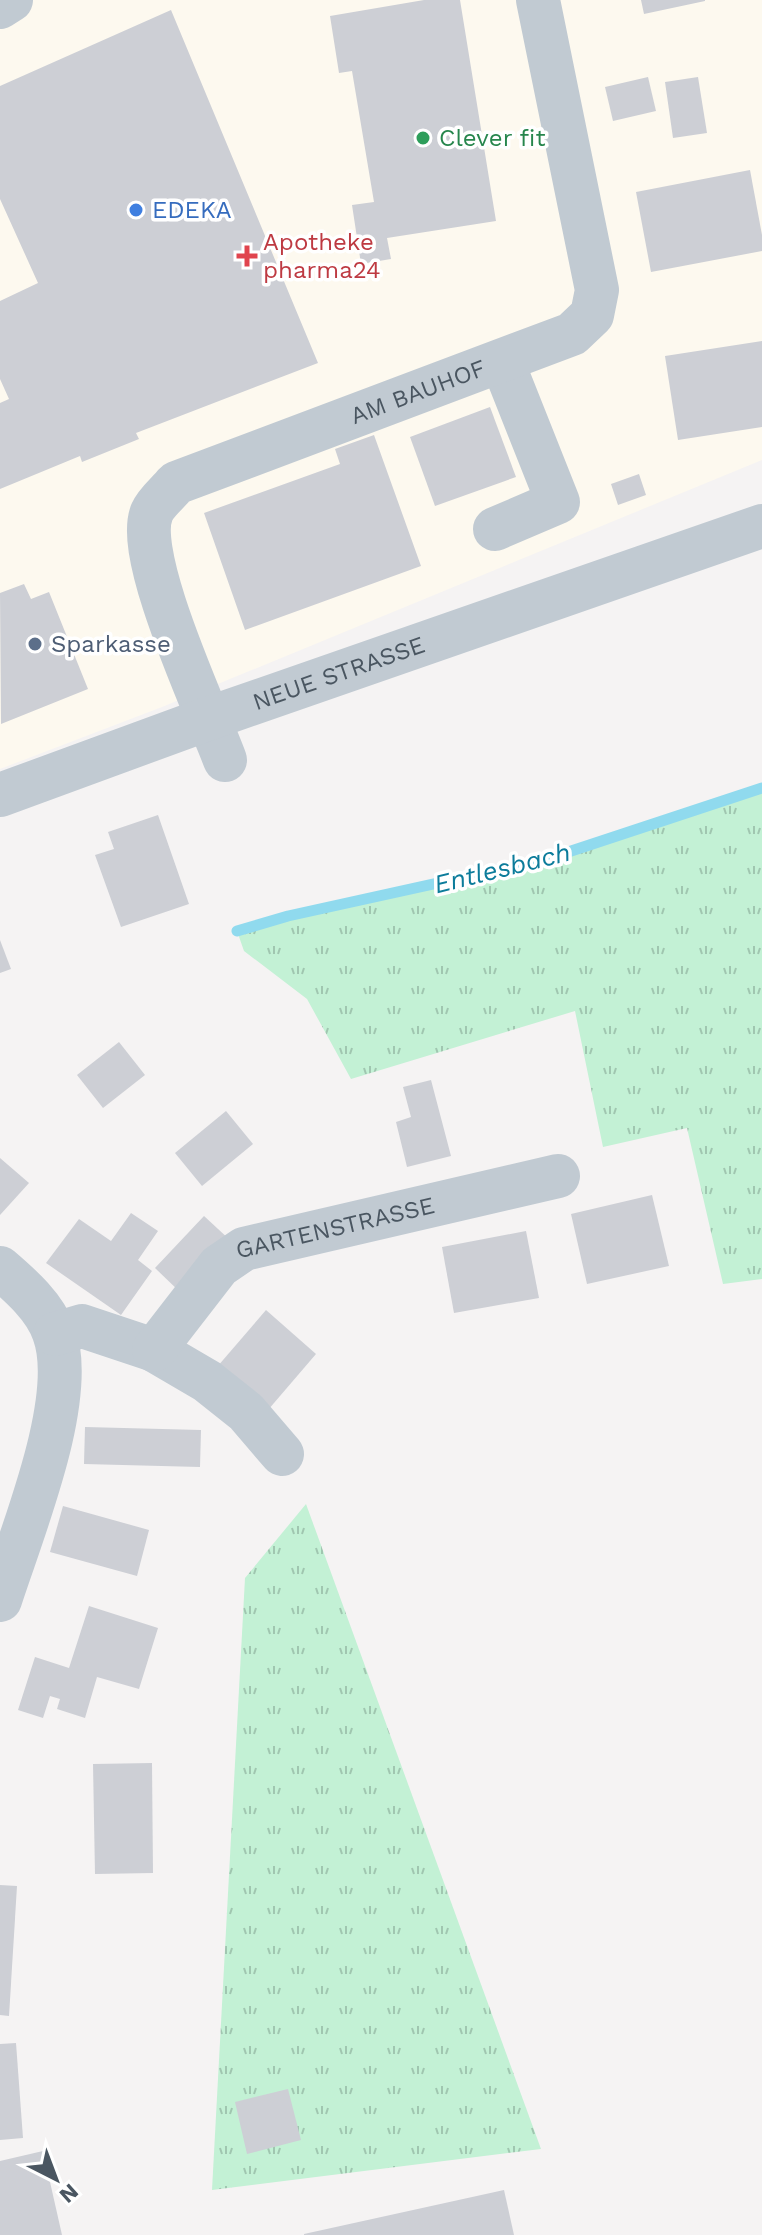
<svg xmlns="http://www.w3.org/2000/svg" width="762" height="2235" viewBox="0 0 762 2235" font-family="'Work Sans',sans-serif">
  <defs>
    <pattern id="grass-tufts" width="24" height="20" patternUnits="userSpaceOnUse" patternTransform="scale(2)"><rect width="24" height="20" fill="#c3f1d5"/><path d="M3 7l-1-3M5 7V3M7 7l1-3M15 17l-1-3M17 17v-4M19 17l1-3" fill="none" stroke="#a0c6b0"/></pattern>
  </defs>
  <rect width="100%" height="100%" fill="#f5f3f3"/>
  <polygon fill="#fdf9ef" points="13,0 762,0 762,460 162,707 0,769 0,8"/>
  <g fill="url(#grass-tufts)">
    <polygon points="762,788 762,1279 723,1284 687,1128 603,1147 575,1011 351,1079 307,999 244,951 237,931 288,916 547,859"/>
    <polygon points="306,1504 541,2149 212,2190 245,1578"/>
  </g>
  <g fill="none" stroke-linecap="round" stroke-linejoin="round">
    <polyline stroke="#90daee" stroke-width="11" points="237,931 288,916 547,859 762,788"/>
  </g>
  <g fill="#cdcfd5">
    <polygon points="424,0 460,0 496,221 387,238 391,259 361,264 352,205 374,202 352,71 339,73 330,16"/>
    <polygon points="641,0 705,0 705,1 644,14"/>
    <polygon points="171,10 318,363 136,433 139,439 82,462 80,456 0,489 0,403 9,399 0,379 0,301 38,283 0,199 0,86"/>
    <polygon points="648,77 656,111 613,121 605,87"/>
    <polygon points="698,77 707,133 673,138 665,82"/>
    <polygon points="750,170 762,235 762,251 651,272 636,192"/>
    <polygon points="762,341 762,427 678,440 665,356"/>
    <polygon points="490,407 516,477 435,506 410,437"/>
    <polygon points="374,435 421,566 245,630 204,513 340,464 335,449"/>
    <polygon points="639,474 646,495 618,505 611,484"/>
    <polygon points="24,584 31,599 49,592 88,689 1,724 0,593"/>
    <polygon points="158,815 189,904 121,927 95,855 114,849 108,832"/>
    <polygon points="0,940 11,969 0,973"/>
    <polygon points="119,1042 145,1075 103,1108 77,1075"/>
    <polygon points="431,1080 451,1156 407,1167 396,1122 411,1117 403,1087"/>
    <polygon points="226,1111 253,1144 202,1186 175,1153"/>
    <polygon points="0,1158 29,1183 0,1215"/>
    <polygon points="652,1195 669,1266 587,1284 571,1214"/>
    <polygon points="131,1213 158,1231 138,1260 152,1271 121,1315 46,1263 79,1219 111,1241"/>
    <polygon points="204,1216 231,1241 181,1293 155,1268"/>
    <polygon points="526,1231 539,1298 454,1313 442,1247"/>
    <polygon points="266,1310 316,1354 268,1410 217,1367"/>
    <polygon points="85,1427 201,1430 200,1467 84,1464"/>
    <polygon points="63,1506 149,1530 137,1576 50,1552"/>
    <polygon points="89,1606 158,1628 139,1689 97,1677 85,1718 57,1709 60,1699 50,1696 43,1718 18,1710 35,1657 69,1668"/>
    <polygon points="152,1763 153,1873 95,1874 93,1764"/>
    <polygon points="0,1885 17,1886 9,2016 0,2015"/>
    <polygon points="16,2043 23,2138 0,2140 0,2044"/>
    <polygon points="288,2089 301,2140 247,2154 235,2102"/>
    <polygon points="43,2151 62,2235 0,2235 0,2161"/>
    <polygon points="504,2190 514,2235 304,2235 304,2234"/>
  </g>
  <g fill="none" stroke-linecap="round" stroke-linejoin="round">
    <g stroke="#c1cad2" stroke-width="44">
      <polyline points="0,7 11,0"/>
      <polyline points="495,529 558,502 502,361"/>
      <path id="s1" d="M225,760C207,711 133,555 152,512C156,502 169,492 176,483L572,334L592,315L597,290L538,0"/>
      <path id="s2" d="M0,795L210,718L762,526"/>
      <path d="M0,1268C21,1286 45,1307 54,1333C78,1398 21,1534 0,1600"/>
      <polyline points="55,1334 82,1326 154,1350 207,1381 246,1412 282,1454"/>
      <path id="s3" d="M154,1350L219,1266L244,1249L558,1176"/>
    </g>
  </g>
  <circle fill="#2e9e5b" stroke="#fff" stroke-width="3" cx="423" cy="138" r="8"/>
  <circle fill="#3f7fe0" stroke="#fff" stroke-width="3" cx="136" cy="210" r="8"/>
  <path fill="#e0444e" stroke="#fff" stroke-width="3" d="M243 244h8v8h8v8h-8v8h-8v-8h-8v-8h8z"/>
  <circle fill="#5c6f8a" stroke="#fff" stroke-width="3" cx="35" cy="644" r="8"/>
  <g text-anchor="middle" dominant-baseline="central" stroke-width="7" stroke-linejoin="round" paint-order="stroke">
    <g font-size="24" fill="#27864d" stroke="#fff" text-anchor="start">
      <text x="439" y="138">Clever fit</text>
    </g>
    <g font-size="24" fill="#366cbe" stroke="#fff" text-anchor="start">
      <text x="152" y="210">EDEKA</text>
    </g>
    <g font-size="24" fill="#be3a42" stroke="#fff" text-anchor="start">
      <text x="263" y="242">Apotheke<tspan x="263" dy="28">pharma24</tspan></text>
    </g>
    <g font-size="24" fill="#4a5661" stroke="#fff">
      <text stroke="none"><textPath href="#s1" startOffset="558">AM BAUHOF</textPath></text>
      <text stroke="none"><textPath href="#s2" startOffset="360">NEUE STRASSE</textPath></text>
      <text stroke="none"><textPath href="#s3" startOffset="230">GARTENSTRASSE</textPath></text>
    </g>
    <g font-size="24" fill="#4e5e75" stroke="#fff" text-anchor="start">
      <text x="51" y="644">Sparkasse</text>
    </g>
    <g font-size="26" font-style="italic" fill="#0c7c9b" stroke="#fff">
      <text transform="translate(502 868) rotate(-14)">Entlesbach</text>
    </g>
  </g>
  <g transform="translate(56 2179) rotate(138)" stroke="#ffffff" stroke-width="6" paint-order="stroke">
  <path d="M0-6L14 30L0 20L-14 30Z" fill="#4a5661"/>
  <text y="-12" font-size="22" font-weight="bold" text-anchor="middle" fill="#4a5661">N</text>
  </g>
</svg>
